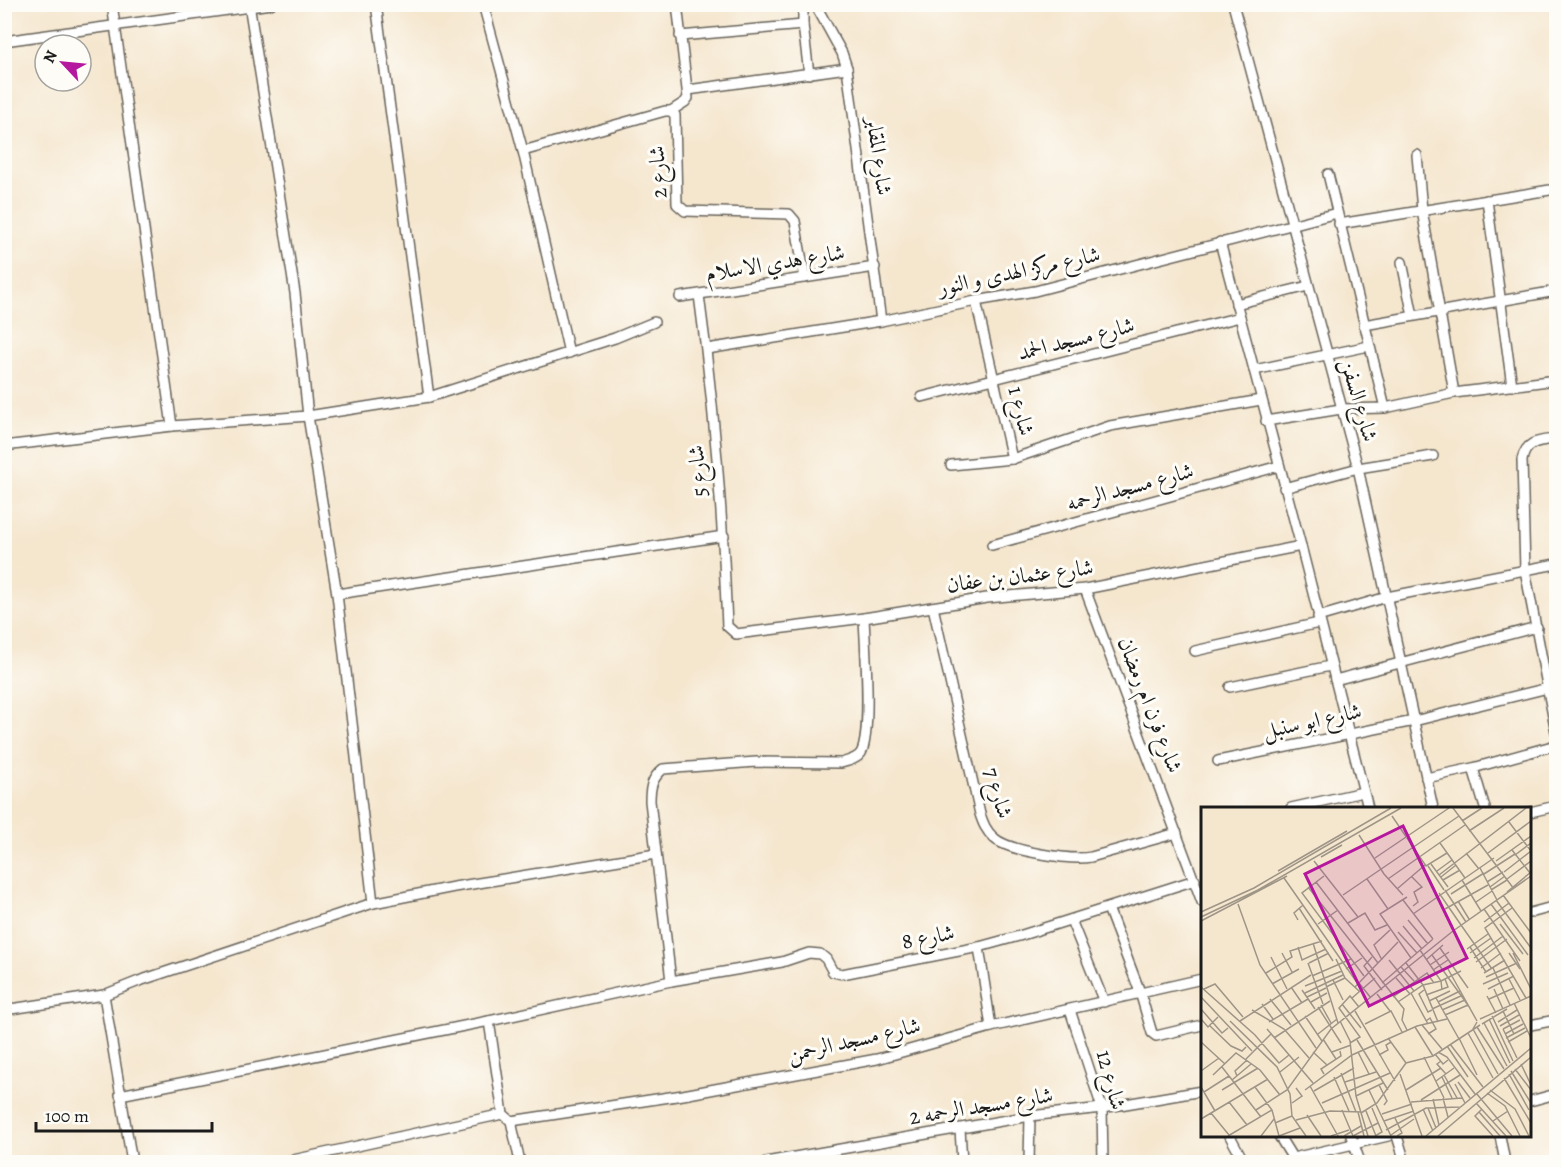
<svg xmlns="http://www.w3.org/2000/svg" width="1561" height="1167" viewBox="0 0 1561 1167" font-family="Alegreya,Amiri,serif">
  <rect width="100%" height="100%" fill="#fdfcf7"/>
  <filter id="ink" filterUnits="userSpaceOnUse"><feTurbulence type="fractalNoise" baseFrequency=".0167" numOctaves="2"/><feDisplacementMap in="SourceGraphic" scale="12" xChannelSelector="R" yChannelSelector="G"/><feConvolveMatrix kernelMatrix="1 2 1 2 8 2 1 2 1" color-interpolation-filters="sRGB"/></filter>
  <filter id="wash" filterUnits="userSpaceOnUse"><feTurbulence type="fractalNoise" baseFrequency=".008" numOctaves="4" result="noise"/><feDisplacementMap in="SourceGraphic" scale="24" xChannelSelector="R" yChannelSelector="G"/><feGaussianBlur stdDeviation="1.35" result="paint"/><feColorMatrix in="noise" values="0 0 0 0 0 0 0 0 0 0 0 0 0 0 0 0 0 1.4 0 .05"/><feComposite in="paint" operator="in"/></filter>
  <g filter="url(#wash)">
    <rect width="100%" height="100%" fill="#f5e6ce"/>
  </g>
  <g filter="url(#ink)">
    <g fill="none" stroke-linecap="round" stroke-linejoin="round">
      <defs>
        <g id="minor">
          <polyline points="112,4 172,426"/>
          <polyline points="249,4 295,293 308,416 337,594 373,903"/>
          <polyline points="376,4 429,397"/>
          <polyline points="483,4 523,151 569,353"/>
          <polyline points="803,4 803,25 809,74"/>
          <polyline points="815,4 842,53 847,68 881,321"/>
          <polyline points="1233,4 1358,468 1433,808"/>
          <polyline points="680,36 803,25"/>
          <polyline points="4,41 271,4"/>
          <polyline points="688,90 847,68"/>
          <polyline points="671,111 685,102 688,98 677,4"/>
          <polyline points="523,151 665,111 671,111 675,115 677,204 685,211 789,214 795,221 805,278"/>
          <polyline points="1417,155 1422,210 1454,393"/>
          <polyline points="1328,174 1385,408"/>
          <polyline points="1487,200 1512,386"/>
          <polyline points="1339,224 1556,189"/>
          <polyline points="1220,242 1301,546 1368,808"/>
          <polyline points="1402,262 1413,316"/>
          <path d="M699,295C714,405 723,515 727,626L736,634L864,618L987,598L1085,589L1301,546"/>
          <polyline points="680,297 875,267"/>
          <polyline points="976,301 1012,459"/>
          <polyline points="1236,304 1308,286"/>
          <polyline points="1364,325 1556,291"/>
          <polyline points="707,349 881,321 976,301 1035,291 1337,213"/>
          <polyline points="1254,370 1369,346"/>
          <polyline points="922,397 1240,317"/>
          <polyline points="1266,421 1341,409 1385,408 1454,393 1556,380"/>
          <path d="M1556,439C1540,441 1526,440 1522,460L1525,570L1556,732"/>
          <polyline points="4,446 172,426 308,416 429,397 615,338 654,322"/>
          <polyline points="951,465 1012,459 1110,426 1261,400"/>
          <polyline points="1284,488 1358,468 1433,456"/>
          <polyline points="992,545 1279,466"/>
          <polyline points="1085,589 1202,902"/>
          <polyline points="337,594 724,536"/>
          <path d="M933,607L980,814C983,823 986,831 994,838C1008,851 1072,861 1091,857L1177,833"/>
          <polyline points="1318,617 1387,597 1556,564"/>
          <polyline points="1195,651 1319,623"/>
          <polyline points="1335,680 1537,627"/>
          <polyline points="1230,687 1330,666"/>
          <polyline points="1218,761 1414,721 1556,686"/>
          <polyline points="1473,768 1485,808"/>
          <polyline points="1426,778 1473,768 1556,745"/>
          <polyline points="1291,808 1363,792"/>
          <polyline points="1530,812 1556,806"/>
          <polyline points="1108,908 1140,992 1152,1033 1156,1036 1202,1025"/>
          <polyline points="1530,913 1556,906"/>
          <polyline points="1071,920 1104,1002"/>
          <polyline points="979,947 991,1027"/>
          <path d="M671,981L650,801C650,787 652,778 663,769L756,762L841,763C848,761 857,759 861,753C872,734 865,644 864,618"/>
          <polyline points="104,995 132,1162"/>
          <polyline points="4,1010 104,995 139,981 373,903 454,887 656,854"/>
          <polyline points="1070,1010 1102,1108 1103,1162"/>
          <polyline points="489,1021 503,1114 511,1121 520,1162"/>
          <polyline points="1530,1025 1556,1020"/>
          <polyline points="120,1095 489,1021 671,981 782,962 809,953 820,954 826,959 833,972 842,974 979,947 1019,936 1195,880"/>
          <polyline points="1530,1101 1556,1094"/>
          <polyline points="511,1121 683,1095 877,1059 991,1027 1202,979"/>
          <polyline points="960,1129 962,1162"/>
          <polyline points="1230,1136 1244,1162"/>
          <polyline points="1279,1136 1295,1162"/>
          <polyline points="1351,1136 1360,1162"/>
          <polyline points="1397,1136 1405,1162"/>
          <polyline points="1500,1136 1505,1162"/>
          <polyline points="1293,1158 1388,1136"/>
          <polyline points="284,1162 503,1114"/>
          <polyline points="766,1162 1030,1116 1102,1108 1202,1091"/>
          <polyline points="1029,1162 1030,1116"/>
        </g>
      </defs>
      <use href="#minor" stroke="#68635a" stroke-width="12"/>
      <use href="#minor" stroke="#fff" stroke-width="9"/>
    </g>
  </g>
  <g text-anchor="middle" dominant-baseline="central" stroke-width="6" stroke-linejoin="round" paint-order="stroke">
    <g font-size="22" fill="#1c1c1c" stroke="#fdfcf7">
      <text transform="translate(879 156) rotate(82)">شارع المقابر</text>
      <text transform="translate(658 172) rotate(-93)">شارع 2</text>
      <text transform="translate(775 263) rotate(-9)">شارع هدي الاسلام</text>
      <text transform="translate(1019 271) rotate(-12)">شارع مركز الهدى و النور</text>
      <text transform="translate(1076 339) rotate(-14)">شارع مسجد الحمد</text>
      <text transform="translate(1359 400) rotate(74)">شارع السفن</text>
      <text transform="translate(1021 411) rotate(76)">شارع 1</text>
      <text transform="translate(698 471) rotate(-95)">شارع 5</text>
      <text transform="translate(1130 487) rotate(-15)">شارع مسجد الرحمه</text>
      <text transform="translate(1020 576) rotate(-7)">شارع عثمان بن عفان</text>
      <text transform="translate(1150 705) rotate(69)">شارع فرن ام رمضان</text>
      <text transform="translate(1312 721) rotate(-12)">شارع ابو سنبل</text>
      <text transform="translate(998 793) rotate(73)">شارع 7</text>
      <text transform="translate(928 937) rotate(-11)">شارع 8</text>
      <text transform="translate(854 1040) rotate(-13)">شارع مسجد الرحمن</text>
      <text transform="translate(1111 1080) rotate(75)">شارع 12</text>
      <text transform="translate(981 1106) rotate(-9)">شارع مسجد الرحمه 2</text>
    </g>
  </g>
  <g transform="translate(1201 807)">
    <rect width="330" height="330" fill="#f5e6ce"/>
    <path fill="none" stroke="#9e9587" stroke-width="1.5" d="M252,1L313,82M191,9L225,59L246,46M261,14L281,1M308,15L330,44M268,24L303,1M158,28L183,67L202,88M239,36L264,71M311,43L329,66M265,46L278,62M287,46L330,14M314,48L330,36M120,50L141,38M174,51L248,1M113,54L157,110M295,54L330,29M230,57L247,80M227,59L243,83M279,61L296,93M77,64L146,24M236,64L251,53M303,65L330,44M283,67L314,47M238,68L325,1M123,69L101,86L163,169M211,70L221,80L213,85L217,95L212,99M240,70L255,58M83,71L157,177M166,72L187,102M187,72L264,18M306,72L330,54M242,73L259,63M261,73L280,104M115,75L177,156M286,75L302,65M107,80L129,108M289,80L304,69M196,82L224,58M244,83L265,115M290,83L306,73M306,85L330,65M238,86L260,118M250,87L283,66M142,88L258,9M302,88L330,126M206,90L179,107L210,151M202,93L232,132M295,93L330,141M257,94L268,112M275,95L291,84M37,97L59,158L115,241M290,97L327,148M98,101L132,154M311,101L284,121L325,191M244,102L287,78M283,102L319,154M0,105L53,81L190,1M212,107L293,51M129,108L203,202L201,213L206,223M0,110L57,83L200,1M97,113L93,106L102,98M207,113L227,137M0,114L86,69M283,115L308,96M147,116L164,106L174,123L186,118M117,117L137,103M299,117L322,147M260,118L291,162M202,119L221,142M197,125L216,146M112,136L137,216M97,140L101,153L125,142M269,140L285,165M239,141L267,181M266,142L287,127M219,143L240,174L241,183M81,146L91,165M269,146L290,131M308,146L319,162M312,146L330,182M231,148L269,201M70,150L86,182M171,150L163,159L181,183M273,151L302,129M135,152L144,171L158,184M181,153L173,138L189,123M188,153L213,184M225,153L242,138M275,155L306,132M107,156L122,197M108,156L128,146M205,156L222,178L237,215M229,158L248,145M200,160L213,174M280,161L300,146M292,161L309,198M145,162L161,151M247,162L276,214M232,163L247,153M65,166L91,150L89,144L121,134M283,166L304,153M111,169L150,152M285,170L316,156M195,171L209,187M308,172L319,193M132,173L142,193M158,176L170,191M181,176L232,132M71,177L98,162M282,177L307,166M104,179L141,164M0,180L54,228L78,256L88,248M90,180L101,196M125,180L144,171M154,180L197,135M3,182L14,177L42,210M287,182L313,169M293,182L302,202M101,183L114,202M223,183L218,187L227,205L231,203M104,186L142,168M210,186L227,217M176,187L189,204M225,188L247,180L244,172M286,189L295,206M0,190L51,244M106,190L125,181M192,190L226,166L233,176M151,191L174,171M235,191L258,232M69,192L90,218M288,192L313,181M228,194L249,184M110,195L126,186M197,195L222,178L240,174L260,164M237,195L259,184M313,196L330,231M61,197L72,212M141,197L160,221M120,198L130,216M117,200L140,236M0,202L21,226L27,221M231,202L262,188M51,203L83,222L108,251M241,203L264,193M154,204L174,238M302,204L313,227M244,208L267,198M104,209L121,234M291,209L312,254M0,212L7,220L17,210M279,212L330,189M288,212L309,256M29,214L76,260L89,287L91,309L105,329M39,214L110,168M139,214L149,234L155,289L167,329M225,214L229,211L235,222L227,227M68,215L107,192M276,215L272,222L297,267M297,215L316,203M283,216L306,259M164,217L190,204L201,225M281,217L306,202M221,218L241,242M9,219L30,239L41,244L45,240M299,219L318,208M214,220L232,249M276,220L303,262M66,222L112,276M302,222L316,251M302,222L319,213M267,226L292,271M117,227L136,212M304,227L322,217M73,231L129,194M187,231L205,256M258,231L276,268M305,231L324,221M122,232L135,252M156,233L187,283M0,235L24,257M307,235L326,224M149,236L159,230L138,201L149,189L158,200M249,237L282,280M174,239L194,274M246,239L267,270M112,245L126,258M131,245L150,238M157,245L168,267M237,245L246,250L274,287M234,247L242,257L247,253M178,248L187,243L185,238L190,235M223,250L243,291M45,252L70,227M240,254L236,257L245,267M320,257L330,278M21,260L60,310M314,262L330,283M0,264L18,251M310,264L330,296M79,265L98,250M140,266L155,305M123,267L120,262L140,249L139,244M199,267L221,329M308,267L328,303M12,268L35,246L59,263L79,288M243,268L256,291M36,269L34,264L46,253M133,270L148,304M241,270L251,291M303,271L330,316M31,273L50,257M235,274L253,261M144,275L175,265M257,275L269,291M254,277L264,296M178,278L186,294L183,298M109,279L137,329M0,280L14,304M54,280L71,303L78,329M21,283L57,261M104,283L151,248L216,219L246,212M168,283L190,329M205,283L240,261M289,283L314,302L328,329M113,284L153,261M3,285L28,269M275,286L311,329M286,286L304,299L319,329M155,289L182,276M242,291L247,310M232,292L238,318M220,293L259,268M28,295L46,318M210,295L261,291M91,296L101,289L95,281M121,296L189,266M275,296L305,329M171,301L181,325L174,329M227,301L235,321M222,302L232,324M281,302L278,305L299,329M55,303L86,283L130,222L252,124L330,69M141,303L152,329M165,304L175,329M157,305L163,329M278,305L274,309L292,329M10,306L28,328M160,306L176,296L205,256L232,249L279,218M181,307L211,297M106,308L120,329M194,311L201,326L196,329M0,312L67,272M95,313L129,304L160,305M183,314L213,304M292,314L307,304M74,316L91,309M185,323L225,301L260,300M190,328L213,312M27,329L71,303M60,329L73,312M78,329L99,321M130,329L148,323M143,329L160,319M152,329L177,316M225,329L330,241M237,329L330,250"/>
    <path fill="#b5179e" fill-opacity="0.15" stroke="#b5179e" stroke-width="3" d="M202,19L266,151L168,199L104,67Z"/>
    <rect width="330" height="330" fill="none" stroke="#1c1c1c" stroke-width="3"/>
  </g>
  <rect width="1561" height="1167" fill="none" stroke="#fdfcf7" stroke-width="24"/>
  <g transform="translate(63 63) rotate(296)"><circle r="28" fill="#fdfcf7" stroke="#a3a29f" stroke-width="1.5"/>
  <path d="M0-4.5L10 22L0 15L-10 22Z" fill="#b5179e"/>
  <text y="-9" font-size="16" font-weight="bold" text-anchor="middle" fill="#1c1c1c">N</text>
  </g>
  <path d="M36 1122v9h176v-9" fill="none" stroke="#1c1c1c" stroke-width="3"/>
  <text x="45" y="1122" font-size="18" fill="#1c1c1c" stroke="#fdfcf7" stroke-width="4.5" paint-order="stroke">100 m</text>
</svg>
